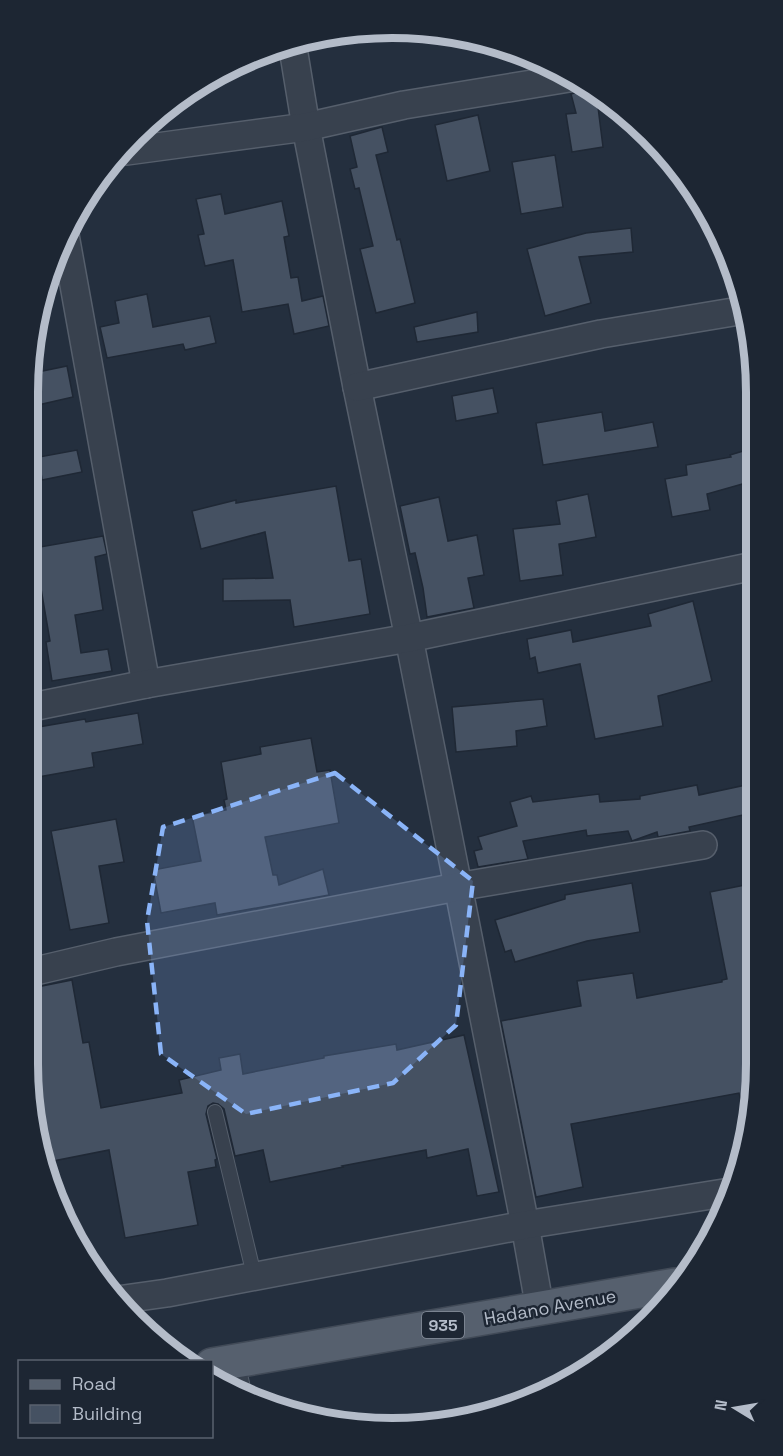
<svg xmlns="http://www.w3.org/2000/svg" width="783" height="1456" viewBox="0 0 783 1456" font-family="'Space Grotesk',sans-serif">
  <rect width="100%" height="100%" fill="#242f3e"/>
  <g fill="#455162" stroke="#1f2835" stroke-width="1.5">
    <polygon points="588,86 612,103 598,107 603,147 572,152 566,114 576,113 571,94 584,90"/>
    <polygon points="478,115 490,171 447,181 435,125"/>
    <polygon points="382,127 388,152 376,155 397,240 400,239 415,303 376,313 360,249 373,246 359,188 355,189 350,169 357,167 350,136"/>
    <polygon points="555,155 563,207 521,214 512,162"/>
    <polygon points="221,194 225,214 282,201 289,236 284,237 291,278 298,277 302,301 323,296 329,326 294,334 288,304 242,312 233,260 205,266 198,235 204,234 196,199"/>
    <polygon points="631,228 633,252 579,257 591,303 545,316 527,249 586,233"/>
    <polygon points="147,294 153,327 210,316 216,343 185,350 183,344 107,358 100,327 119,323 115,301"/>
    <polygon points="477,312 478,332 417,342 414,327"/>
    <polygon points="67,366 73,397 38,405 35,392 28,393 28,374"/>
    <polygon points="493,388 498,413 456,421 452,396"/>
    <polygon points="602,412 605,431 653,422 658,447 543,465 536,423"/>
    <polygon points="753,448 753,481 707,494 710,510 672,517 665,479 687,475 686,465 731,457 730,455"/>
    <polygon points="77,450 82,472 42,480 39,457"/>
    <polygon points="336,486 349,561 361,559 370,614 294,627 290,600 223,601 223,579 273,578 265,532 201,549 192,511 236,500 236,503"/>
    <polygon points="588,494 596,537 559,544 563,575 520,581 513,529 560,524 556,501"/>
    <polygon points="439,497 448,541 477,535 484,575 468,578 474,608 427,617 423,588 415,553 410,554 400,506"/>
    <polygon points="103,536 107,554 95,557 103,610 75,615 81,653 108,649 112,671 52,681 46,642 50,641 34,548"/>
    <polygon points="693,601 712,681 658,696 663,726 595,739 580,664 538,673 535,657 530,659 527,639 571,630 573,642 651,626 648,614"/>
    <polygon points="543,699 547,726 516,731 517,746 456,752 452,707"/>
    <polygon points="138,713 143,744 92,753 94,767 27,779 27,729 85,719 86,722"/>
    <polygon points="311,738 317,772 330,770 339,823 265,837 273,875 277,875 279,885 323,869 329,895 217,915 215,903 161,913 153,870 201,861 192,816 226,810 224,800 227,799 221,762 261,754 260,747"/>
    <polygon points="697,785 699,795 746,785 752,813 689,827 690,831 658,837 657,832 632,841 628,831 587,836 586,830 523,841 528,859 478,867 474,851 482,849 478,837 517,826 510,802 531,796 533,802 599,794 600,802 640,799 640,796"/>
    <polygon points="116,819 124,862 99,866 109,923 70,930 51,831"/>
    <polygon points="632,883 640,932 587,941 515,962 511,950 505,952 495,920 565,899 565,895"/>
    <polygon points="755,883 755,1088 748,1130 739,1093 571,1124 583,1187 536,1197 501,1021 581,1006 577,981 633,973 637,998 722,982 722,980 727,979 710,892"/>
    <polygon points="72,980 83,1043 89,1042 101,1108 182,1093 179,1080 221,1070 219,1058 240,1054 243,1074 324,1058 324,1056 396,1044 397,1050 464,1035 499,1192 477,1196 468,1149 427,1158 426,1150 342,1166 343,1167 270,1182 263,1150 235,1156 224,1109 218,1104 213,1103 208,1106 206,1114 217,1159 215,1160 216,1167 188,1172 198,1225 125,1238 109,1150 43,1163 35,1115 43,1113 27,1027 27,989"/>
  </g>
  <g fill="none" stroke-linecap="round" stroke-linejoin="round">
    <defs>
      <g id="lane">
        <polyline points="215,1112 254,1275"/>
        <polyline points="237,1361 244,1392"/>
      </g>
      <g id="street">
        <polyline points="292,42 306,127 357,387 409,638 525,1225 540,1309"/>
        <polyline points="127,151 306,127 404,105 575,77"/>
        <polyline points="65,235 146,684"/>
        <polyline points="357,387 601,334 745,310"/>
        <polyline points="27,708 146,684 409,638 754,566"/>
        <polyline points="27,973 116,952 457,887 703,845"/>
        <polyline points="117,1300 167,1293 525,1225 730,1192"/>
      </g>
      <polyline id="primary" points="212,1365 675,1285"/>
    </defs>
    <use href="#lane" stroke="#565f6c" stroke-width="16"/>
    <use href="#street" stroke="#565f6c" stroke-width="30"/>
    <use href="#primary" stroke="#414a57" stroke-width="36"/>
    <use href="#lane" stroke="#38414e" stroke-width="14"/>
    <use href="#street" stroke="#38414e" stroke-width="27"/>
    <use href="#primary" stroke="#56606e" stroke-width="33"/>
  </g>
  <path fill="#8ab4f8" fill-opacity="0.2" stroke="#8ab4f8" stroke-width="4.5" stroke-dasharray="12 8" stroke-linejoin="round" d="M335,773L473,881L456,1025L393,1083L246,1114L161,1054L147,921L163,827Z"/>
  <g text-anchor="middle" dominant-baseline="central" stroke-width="5" stroke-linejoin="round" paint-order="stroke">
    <rect fill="#1d2633" stroke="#878f9c" stroke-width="1.5" x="422" y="1312" width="42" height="26" rx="4.5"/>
    <g font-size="16" font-weight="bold" fill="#b4bcc9">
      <text x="443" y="1325">935</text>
    </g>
    <g font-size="18" fill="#b4bcc9" stroke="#1d2633">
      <text transform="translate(550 1307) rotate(-10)">Hadano Avenue</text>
    </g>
  </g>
  <path d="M0 0H783V1456H0ZM392 38H392A354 354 0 0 1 746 392V1064A354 354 0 0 1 392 1418H392A354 354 0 0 1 38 1064V392A354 354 0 0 1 392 38Z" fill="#1d2633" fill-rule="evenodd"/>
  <path fill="none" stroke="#b4bcc9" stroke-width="8" d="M392 38H392A354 354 0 0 1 746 392V1064A354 354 0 0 1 392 1418H392A354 354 0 0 1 38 1064V392A354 354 0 0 1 392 38Z"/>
  <rect x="18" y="1360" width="195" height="78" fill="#1d2633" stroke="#59626f" stroke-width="1.5"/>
  <rect x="30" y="1380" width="30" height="9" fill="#56606e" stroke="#59626f" stroke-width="1.5"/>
  <text x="72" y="1390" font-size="18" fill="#b4bcc9">Road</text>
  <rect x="30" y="1405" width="30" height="18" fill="#455162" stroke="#59626f" stroke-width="1.5"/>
  <text x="72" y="1420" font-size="18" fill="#b4bcc9">Building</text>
  <g transform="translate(735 1408) rotate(281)" stroke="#1d2633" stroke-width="4.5" paint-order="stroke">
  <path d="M0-4.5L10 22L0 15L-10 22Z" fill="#b4bcc9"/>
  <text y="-9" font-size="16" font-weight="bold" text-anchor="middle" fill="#b4bcc9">N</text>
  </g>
</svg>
